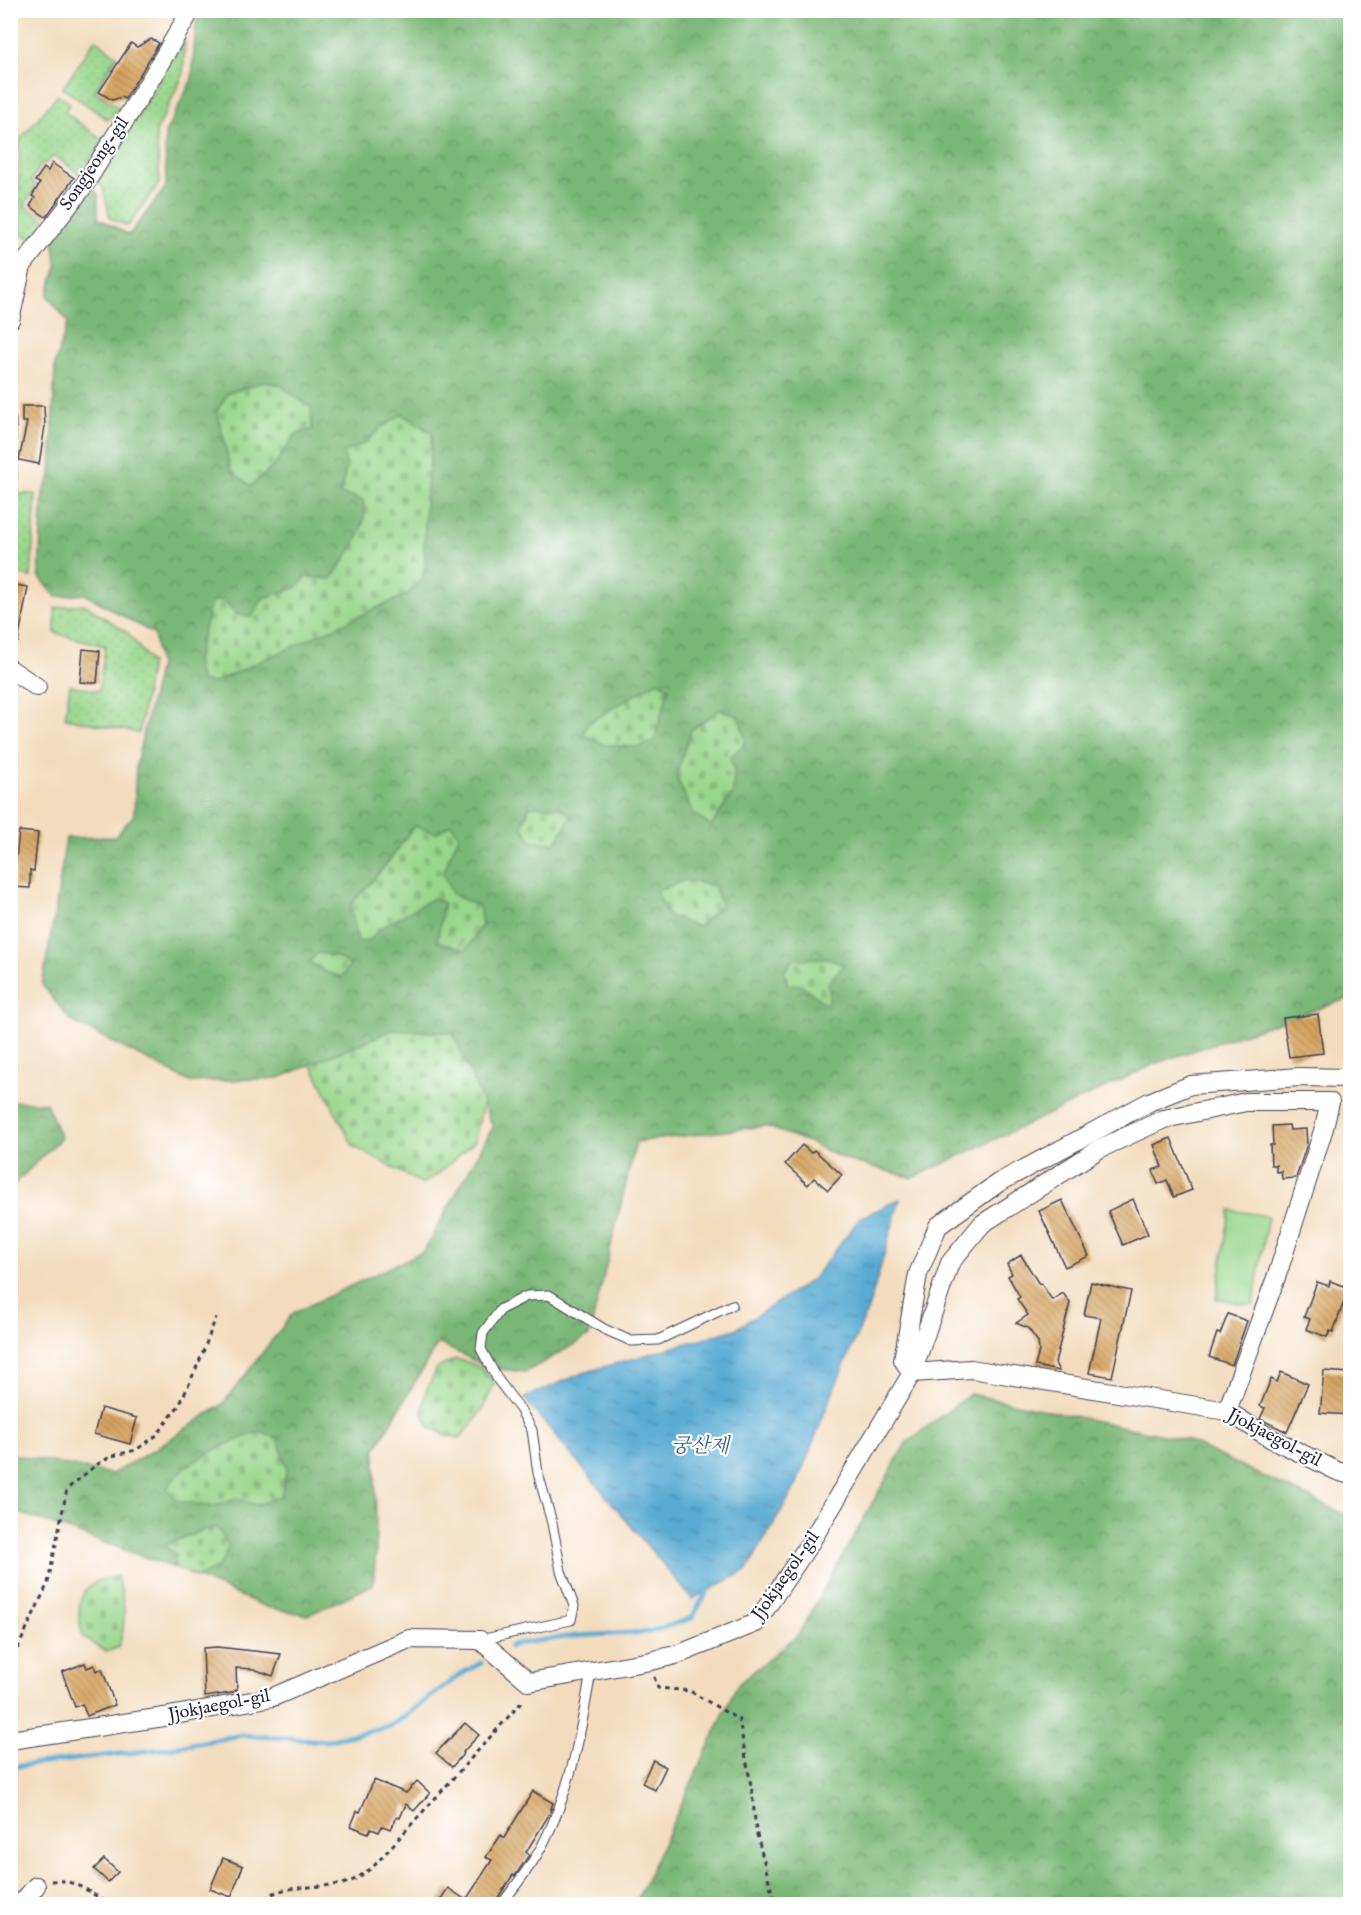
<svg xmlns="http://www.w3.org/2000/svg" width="1361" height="1915" viewBox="0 0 1361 1915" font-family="'IM FELL English','Noto Serif KR',serif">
  <defs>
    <pattern id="grass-dots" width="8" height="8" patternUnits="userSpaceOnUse" patternTransform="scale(1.5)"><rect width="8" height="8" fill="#98d68b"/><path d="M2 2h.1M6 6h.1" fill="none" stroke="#83b779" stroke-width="1.8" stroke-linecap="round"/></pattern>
    <pattern id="forest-crowns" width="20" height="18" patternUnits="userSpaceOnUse" patternTransform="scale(1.5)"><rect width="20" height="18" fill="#7ab777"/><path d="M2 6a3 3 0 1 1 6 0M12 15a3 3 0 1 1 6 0" fill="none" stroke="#649463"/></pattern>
    <pattern id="cemetery-stones" width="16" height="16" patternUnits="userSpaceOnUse" patternTransform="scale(1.5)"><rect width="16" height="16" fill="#98d68b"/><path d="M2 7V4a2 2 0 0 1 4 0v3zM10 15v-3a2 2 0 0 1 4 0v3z" fill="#83b779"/></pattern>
    <pattern id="water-ripples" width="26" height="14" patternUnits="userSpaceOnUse" patternTransform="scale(1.5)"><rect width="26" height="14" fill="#59aad3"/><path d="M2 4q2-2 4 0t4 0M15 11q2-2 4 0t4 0" fill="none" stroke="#498aac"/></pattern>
    <pattern id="building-back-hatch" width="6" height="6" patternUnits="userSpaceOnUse" patternTransform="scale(1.5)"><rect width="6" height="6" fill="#d6a35d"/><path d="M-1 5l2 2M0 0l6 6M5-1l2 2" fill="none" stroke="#ad844e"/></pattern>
  </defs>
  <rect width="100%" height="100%" fill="#fff"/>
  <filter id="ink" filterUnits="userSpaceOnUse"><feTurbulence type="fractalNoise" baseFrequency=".0167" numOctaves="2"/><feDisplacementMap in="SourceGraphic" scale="12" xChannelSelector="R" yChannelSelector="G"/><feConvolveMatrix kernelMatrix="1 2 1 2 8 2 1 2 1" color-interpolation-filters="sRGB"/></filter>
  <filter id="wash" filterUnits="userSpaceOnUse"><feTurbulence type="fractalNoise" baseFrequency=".008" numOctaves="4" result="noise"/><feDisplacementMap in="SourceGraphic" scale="24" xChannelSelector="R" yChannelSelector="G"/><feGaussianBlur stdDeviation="1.35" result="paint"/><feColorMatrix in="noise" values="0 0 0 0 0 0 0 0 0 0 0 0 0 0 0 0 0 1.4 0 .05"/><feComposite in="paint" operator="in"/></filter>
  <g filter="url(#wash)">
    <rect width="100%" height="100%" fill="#f3dcbe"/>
    <g fill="url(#grass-dots)" stroke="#5d7c63" stroke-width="1.5">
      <polygon points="95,39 117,56 95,91 119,108 108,120 63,88"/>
      <polygon points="185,40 183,75 156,132 160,182 128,226 110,218 103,188 97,182"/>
      <polygon points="58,95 70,103 65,112 103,141 80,174 54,156 45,164 42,163 31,181 36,185 25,206 47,221 32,239 18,232 20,139"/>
      <polygon points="10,494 36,494 31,577 11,573"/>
      <polygon points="84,604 128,633 151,663 139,733 65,718 70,685 99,691 105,646 55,633 55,608"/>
    </g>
    <g fill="url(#forest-crowns)" stroke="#4e6c59" stroke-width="1.5">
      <polygon points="200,11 1350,11 1350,998 1157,1063 913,1178 846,1160 808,1142 765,1126 636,1142 589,1336 526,1372 490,1368 438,1343 375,1450 376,1552 373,1585 308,1615 266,1607 173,1567 11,1510 10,1454 112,1474 155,1449 223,1404 293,1313 424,1251 493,1127 452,1033 393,1030 279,1078 190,1082 71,1021 42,985 56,907 66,838 115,837 134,815 136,765 159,666 154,634 85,594 56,597 39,576 43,492 51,476 55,364 68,322 47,295 57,267 53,241 92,188 98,194 98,218 129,235 166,187 165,134 192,79 196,23"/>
      <polygon points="10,1101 46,1103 61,1138 11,1187"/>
      <polygon points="970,1394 1186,1440 1350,1517 1350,1904 635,1904 737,1685 798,1635 906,1443"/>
    </g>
    <g fill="url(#cemetery-stones)" stroke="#5d7c63" stroke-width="1.5">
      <polygon points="264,382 280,385 301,401 311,407 312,430 296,434 275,465 251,486 231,471 217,411 228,393"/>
      <path d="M402,414L432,433L431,452L426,494L424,551L426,565L422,579L408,594L213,683L200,681L196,660L211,602L224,600L237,615L252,617L263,598L296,588L306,577L331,579C347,555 370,530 363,500L340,494L347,465L343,453L363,444L382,427Z"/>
      <polygon points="658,681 669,687 654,741 639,747 605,745 583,735 588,723"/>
      <polygon points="720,710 739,716 746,742 730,758 734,769 733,793 711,826 693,813 676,776 691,730"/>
      <polygon points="530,806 559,807 572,816 555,843 532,842 522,826"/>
      <path d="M451,824L459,835L443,873L453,895L479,906L482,925L466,950L437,942L444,903L433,898L381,928L370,940L358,942L350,905C375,880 395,855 414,826L436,833Z"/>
      <polygon points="686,880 714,886 721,905 698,927 667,915 657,891"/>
      <polygon points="318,953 335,956 350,965 342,977 325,972 309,962"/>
      <polygon points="829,958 844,965 827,984 830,994 827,1005 802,985 787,984 784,971 794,959"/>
      <polygon points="393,1030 453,1033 483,1103 475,1141 437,1175 422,1184 353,1146 311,1064"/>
      <path d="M456,1359C475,1363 483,1367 494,1383C486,1406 477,1421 459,1438L446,1435L429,1427L422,1412L426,1391L437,1368Z"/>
      <polygon points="261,1431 278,1439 287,1468 281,1496 257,1505 236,1499 211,1507 176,1500 167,1488 184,1468 219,1447"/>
      <path d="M217,1528L229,1545C221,1568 220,1568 197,1577L173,1567L176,1555L164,1545L204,1530Z"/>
      <path d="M117,1576C125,1600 127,1625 118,1648L106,1652L83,1637C77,1618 75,1590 98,1581C104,1579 111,1578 117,1576Z"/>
    </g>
    <polygon fill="#98d68b" stroke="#5d7c63" stroke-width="1.5" points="1230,1210 1268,1216 1253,1305 1216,1299"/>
    <polygon fill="url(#water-ripples)" stroke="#3e6687" stroke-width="1.5" points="900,1199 869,1307 834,1389 796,1486 746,1571 692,1599 524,1398 583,1373 736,1329 813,1279 860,1218"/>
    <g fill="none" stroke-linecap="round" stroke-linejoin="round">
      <g stroke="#59aad3" stroke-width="5">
        <polyline points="510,1647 515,1644 574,1636 649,1632 692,1618 707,1591"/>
        <polyline points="10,1767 163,1749 242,1735 326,1741 391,1726 461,1674 481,1663"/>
      </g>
    </g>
    <g id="blocks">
      <g fill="url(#building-back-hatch)">
        <polygon points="151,39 159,43 125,99 122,97 112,100 99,92 131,43 137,47"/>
        <polygon points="52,163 74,178 46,217 30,206 35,198 32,196 40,183 35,181 44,168 48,171"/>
        <polygon points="22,406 44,406 45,426 39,464 19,460 27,422 22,422"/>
        <polygon points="10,584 28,587 18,642 10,642"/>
        <polygon points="83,649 100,651 97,683 80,682"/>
        <polygon points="19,831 38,833 34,871 30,870 30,888 13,887"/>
        <polygon points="1318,1014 1323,1053 1289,1057 1283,1018"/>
        <polygon points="1289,1125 1290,1130 1306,1129 1307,1144 1296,1178 1282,1179 1281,1171 1276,1172 1276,1165 1271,1165 1270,1145 1273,1145 1272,1126"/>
        <polygon points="1171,1138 1192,1190 1174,1197 1167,1180 1158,1184 1153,1170 1162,1167 1154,1145"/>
        <polygon points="802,1145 811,1153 814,1150 842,1175 828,1190 814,1178 808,1185 785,1164"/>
        <polygon points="1133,1199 1148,1234 1123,1245 1108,1211"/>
        <polygon points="1062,1200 1089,1256 1065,1267 1039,1211"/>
        <polygon points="1021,1255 1039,1284 1041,1283 1052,1300 1063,1293 1070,1303 1055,1363 1059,1371 1035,1366 1039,1351 1038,1342 1028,1328 1016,1323 1028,1315 1017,1299 1020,1297 1008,1276 1012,1274 1007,1264"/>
        <polygon points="1330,1281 1349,1288 1333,1332 1330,1331 1327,1337 1306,1329 1310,1319 1304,1317 1317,1282 1329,1286"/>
        <polygon points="1091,1282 1131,1291 1112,1377 1089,1373 1101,1318 1084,1315"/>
        <polygon points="1228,1314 1247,1321 1232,1365 1209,1357 1217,1333 1220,1334"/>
        <polygon points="1324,1371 1350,1373 1350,1415 1320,1413"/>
        <polygon points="1281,1372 1308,1384 1287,1432 1260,1419 1265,1408 1260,1406 1271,1379 1277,1382"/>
        <polygon points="101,1408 137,1418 130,1444 94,1434"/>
        <polygon points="217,1647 281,1654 273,1676 254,1669 236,1668 237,1690 231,1693 205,1697 203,1648"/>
        <polygon points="85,1663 87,1668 94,1665 96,1671 102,1669 115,1705 87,1716 82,1704 75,1707 62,1672"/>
        <polygon points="465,1723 479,1735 463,1752 464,1753 452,1767 436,1753"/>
        <polygon points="653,1760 666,1767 655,1790 642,1783"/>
        <polygon points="374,1780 406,1793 417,1781 430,1793 414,1811 406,1804 400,1818 397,1817 391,1829 382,1826 379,1832 371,1829 368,1833 351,1826 357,1811 360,1812"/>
        <polygon points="533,1791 553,1803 549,1815 526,1852 529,1855 515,1876 513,1875 493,1905 437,1905 448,1888 466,1900 492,1860 486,1857 501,1835 504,1838"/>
        <polygon points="223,1858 243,1866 231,1897 210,1889"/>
        <polygon points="104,1859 118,1872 108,1882 94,1869"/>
      </g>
    </g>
  </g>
  <g filter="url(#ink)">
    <use href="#blocks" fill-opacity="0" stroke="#413e4f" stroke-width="1.5"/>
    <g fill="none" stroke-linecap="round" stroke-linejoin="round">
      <defs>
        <g id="lane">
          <polyline points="11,420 12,479"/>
          <polyline points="480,1640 571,1620 574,1606 561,1571 552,1523 538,1473 532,1430 520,1409 498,1380 481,1349 483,1333 501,1309 527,1296 549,1295 604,1329 631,1341 658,1340 732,1305"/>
          <path d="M502,1904C516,1884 532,1866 543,1844C571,1790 581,1731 591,1672"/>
        </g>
        <g id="street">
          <polyline points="10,320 22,266 83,187 149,82 191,10"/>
          <polyline points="10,669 37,687"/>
          <polyline points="912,1373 903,1360 918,1274 938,1226 998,1183 1149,1102 1191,1085 1299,1077 1350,1078"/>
          <polyline points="912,1373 971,1369 1227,1411 1270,1438 1337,1471 1350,1475"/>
          <polyline points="10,1740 164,1717 273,1697 409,1639 480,1640 529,1682 651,1661 679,1654 756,1623 810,1543 912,1373 950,1263 982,1224 1099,1149 1164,1119 1246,1102 1330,1102 1324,1128 1278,1272 1227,1411"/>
          <polyline points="21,1904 36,1886"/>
        </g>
      </defs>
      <use href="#lane" stroke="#413e4f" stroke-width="11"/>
      <use href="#street" stroke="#413e4f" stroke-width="20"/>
      <g stroke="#413e4f" stroke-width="3" stroke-dasharray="4.5 4.5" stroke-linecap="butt">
        <polyline points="10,1665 48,1583 67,1489 96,1465 112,1456 136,1450 157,1435 180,1404 202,1355 216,1317"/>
        <polyline points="654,1677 658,1688 690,1691 739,1720 752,1791 756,1831 775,1904"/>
        <path d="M51,1881C74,1878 92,1894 109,1904"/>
        <polyline points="257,1904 276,1892 288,1889 343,1884 356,1879 373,1867 520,1704 522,1698"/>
      </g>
      <use href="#lane" stroke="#fff" stroke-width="9"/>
      <use href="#street" stroke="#fff" stroke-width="18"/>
    </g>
  </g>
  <g text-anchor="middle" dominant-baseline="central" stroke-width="4.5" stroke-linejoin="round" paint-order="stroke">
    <g font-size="18" fill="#22223b" stroke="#fff">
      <text transform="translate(95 164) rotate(-56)">Songjeong-gil</text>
      <text transform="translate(1274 1438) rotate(28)">Jjokjaegol-gil</text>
      <text transform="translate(786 1576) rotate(-55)">Jjokjaegol-gil</text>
      <text transform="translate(219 1706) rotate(-11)">Jjokjaegol-gil</text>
    </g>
    <g font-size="20" font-style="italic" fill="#3b5f7f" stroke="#fff">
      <text x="700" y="1446">궁산제</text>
    </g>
  </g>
  <rect width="1361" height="1915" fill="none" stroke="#fff" stroke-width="36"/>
</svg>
